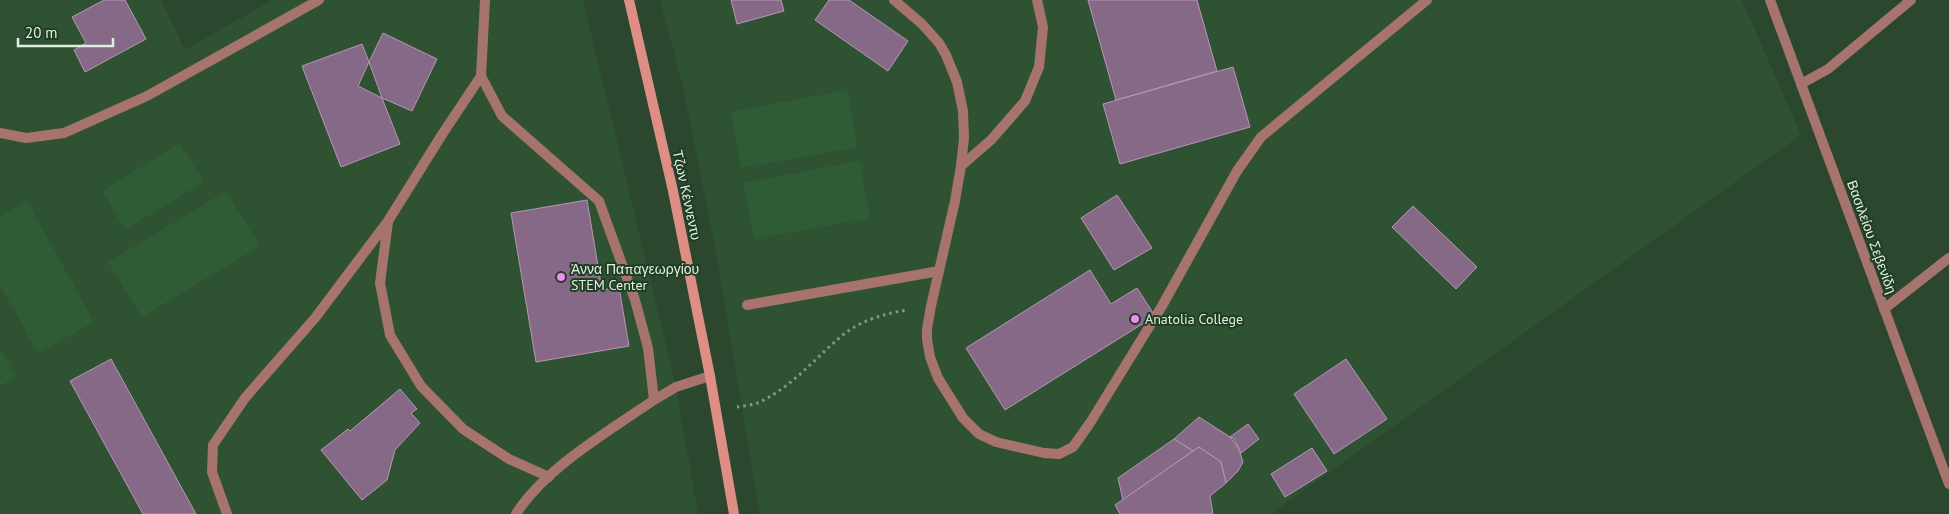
<svg xmlns="http://www.w3.org/2000/svg" width="1949" height="514" viewBox="0 0 1949 514" font-family="'PT Sans',sans-serif">
  <rect width="100%" height="100%" fill="#2b482e"/>
  <g fill="#2f5233">
    <polygon points="0,0 161,0 185,50 272,0 583,0 676,387 698,514 0,514"/>
    <polygon points="660,0 1742,0 1801,135 1271,514 760,514 715,247 683,87"/>
  </g>
  <g fill="#2f5c34">
    <polygon points="847,90 858,147 741,168 731,112"/>
    <polygon points="180,143 204,182 125,230 102,191"/>
    <polygon points="860,161 870,218 754,239 743,183"/>
    <polygon points="226,191 260,246 142,317 108,262"/>
    <polygon points="27,201 94,322 38,353 0,285 0,216"/>
    <polygon points="0,349 16,377 0,386"/>
  </g>
  <g fill="#866986" stroke="#b697b6">
    <polygon points="104,0 125,0 146,39 85,72 74,50 86,43 72,17"/>
    <polygon points="731,0 781,0 784,11 737,24"/>
    <polygon points="829,0 849,0 908,41 888,71 815,20"/>
    <polygon points="1088,0 1197,0 1217,71 1116,100"/>
    <polygon points="383,33 437,59 412,111 382,98 369,62"/>
    <polygon points="362,44 369,62 358,86 382,98 400,144 341,167 302,66"/>
    <polygon points="1233,67 1250,127 1120,164 1103,104"/>
    <polygon points="1117,195 1152,248 1114,270 1081,218"/>
    <polygon points="587,200 602,290 619,287 629,346 536,362 511,213"/>
    <polygon points="1413,206 1477,267 1456,289 1392,227"/>
    <polygon points="1090,270 1111,304 1137,288 1155,316 1005,410 966,348"/>
    <polygon points="111,359 196,514 143,514 70,381"/>
    <polygon points="1346,359 1387,419 1334,454 1294,394"/>
    <polygon points="400,389 417,409 411,413 420,423 395,450 387,480 362,500 321,450 348,429 350,431"/>
    <polygon points="1199,417 1230,437 1239,449 1243,462 1238,471 1226,483 1221,462 1199,447 1193,451 1174,439"/>
    <polygon points="1248,424 1259,439 1241,453 1234,439 1230,437"/>
    <polygon points="1174,439 1193,451 1123,500 1118,478"/>
    <polygon points="1199,447 1221,462 1226,483 1210,496 1213,514 1120,514 1115,505"/>
    <polygon points="1312,448 1327,471 1285,497 1271,474"/>
  </g>
  <g fill="none" stroke-linecap="round" stroke-linejoin="round">
    <path stroke="#839a85" stroke-width="3" stroke-dasharray="2.5 4" stroke-linecap="butt" d="M737,407C744,406 753,405 760,402C793,386 816,357 844,334C862,320 886,313 908,310"/>
    <g stroke="#a7736d" stroke-width="10">
      <path d="M485,0L481,76L502,116L599,201L635,300L648,348L654,400C609,431 545,468 516,514"/>
      <polyline points="894,0 922,24 939,43 946,55 957,82 963,111 964,138 961,166 955,201 931,306 927,329 927,339 930,357 938,378 963,418 979,434 996,442 1044,453 1059,454 1073,447 1090,423 1162,306 1237,171 1261,137 1427,0"/>
      <polyline points="0,133 26,138 64,133 147,96 319,0"/>
      <polyline points="961,166 991,140 1025,101 1039,67 1043,27 1037,0"/>
      <polyline points="388,222 380,283 390,335 421,386 463,429 509,459 549,477"/>
      <polyline points="747,305 939,271"/>
      <polyline points="227,514 212,472 213,445 245,398 315,318 388,221 443,133 481,76"/>
    </g>
    <g stroke="#a7736d" stroke-width="10">
      <polyline points="1770,0 1949,484"/>
      <polyline points="1801,84 1828,69 1911,0"/>
      <polyline points="1884,309 1949,258"/>
      <polyline points="654,400 676,387 710,376"/>
    </g>
    <polyline stroke="#df8e86" stroke-width="10" points="629,0 673,191 710,376 734,514"/>
  </g>
  <g fill="#f18af4" stroke="#213d24" stroke-width="2">
    <circle cx="561" cy="277" r="5"/>
    <circle cx="1135" cy="319" r="5"/>
  </g>
  <g text-anchor="middle" dominant-baseline="central" stroke-width="4" stroke-linejoin="round" paint-order="stroke">
    <g font-size="14" fill="#dff0e0" stroke="#213d24">
      <text transform="translate(687 195) rotate(78)">Τζων Κέννεντυ</text>
      <text transform="translate(1872 237) rotate(70)">Βασιλείου Σεβενίδη</text>
    </g>
    <g font-size="14" fill="#dff0e0" stroke="#213d24" text-anchor="start">
      <text x="571" y="269">Άννα Παπαγεωργίου<tspan x="571" dy="16">STEM Center</tspan></text>
      <text x="1145" y="319">Anatolia College</text>
    </g>
  </g>
  <path d="M18 38v8h95v-8" fill="none" stroke="#dff0e0" stroke-width="2.5"/>
  <text x="25" y="38" font-size="15" fill="#dff0e0" stroke="#213d24" stroke-width="4" paint-order="stroke">20 m</text>
</svg>
